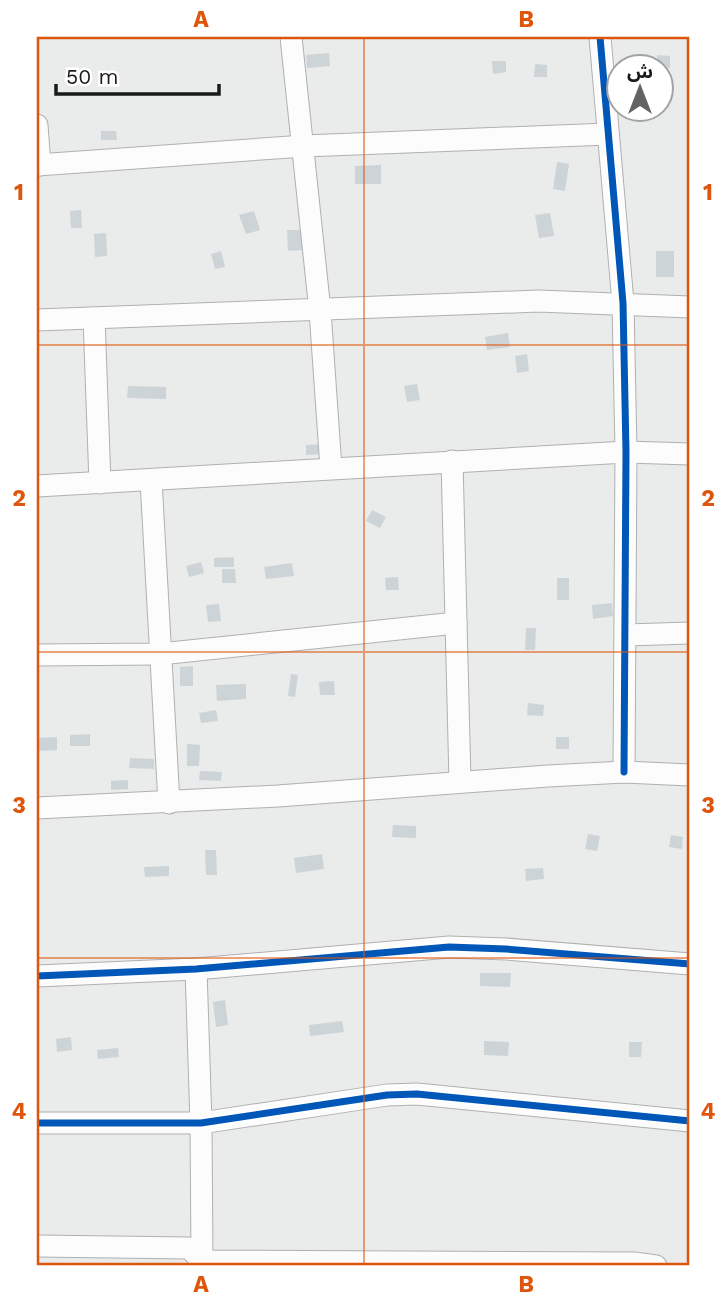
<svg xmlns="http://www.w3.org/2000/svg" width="727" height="1303" viewBox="0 0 727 1303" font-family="'Work Sans','Noto Sans Arabic',sans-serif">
  <rect width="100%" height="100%" fill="#eaebeb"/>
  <g fill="#cdd4d8">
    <polygon points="329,53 330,66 307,68 306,55"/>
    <polygon points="657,55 670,56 670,68 657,66"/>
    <polygon points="492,61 506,61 506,72 493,74"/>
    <polygon points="535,64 547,65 547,77 534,77"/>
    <polygon points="101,131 116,131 117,140 101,140"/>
    <polygon points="557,162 569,164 565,191 553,189"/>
    <polygon points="381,165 381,184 355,184 355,166"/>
    <polygon points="81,210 82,228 71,228 70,211"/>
    <polygon points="254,211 260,230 246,234 239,215"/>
    <polygon points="550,213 554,236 539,238 535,215"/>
    <polygon points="287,230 305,230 306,250 288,251"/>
    <polygon points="106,233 107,256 95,257 94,234"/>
    <polygon points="221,251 225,267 215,269 211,254"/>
    <rect x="656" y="251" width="18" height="26"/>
    <polygon points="508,333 510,347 487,350 485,337"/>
    <polygon points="527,354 529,371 517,373 515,356"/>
    <polygon points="417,384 420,400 407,402 404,386"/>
    <polygon points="128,386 166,387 166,399 127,398"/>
    <polygon points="325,444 325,454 306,455 306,445"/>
    <polygon points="372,510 386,517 380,528 366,521"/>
    <polygon points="234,557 234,567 214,567 214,558"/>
    <polygon points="201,562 204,573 189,577 186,566"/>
    <polygon points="292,563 294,576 266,579 264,567"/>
    <polygon points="222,569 235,569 236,583 222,583"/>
    <polygon points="398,577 399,590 386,590 385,578"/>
    <rect x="557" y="578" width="12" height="22"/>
    <polygon points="612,603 613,616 593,619 592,605"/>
    <polygon points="219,604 221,621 208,622 206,605"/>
    <polygon points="526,628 536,628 535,650 525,650"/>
    <polygon points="193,666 193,686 180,686 180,667"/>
    <polygon points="291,674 298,675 295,697 288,696"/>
    <polygon points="334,681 335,695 320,695 319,682"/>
    <polygon points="246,684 246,699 217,701 216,685"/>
    <polygon points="528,703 544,705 543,716 527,715"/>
    <polygon points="216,710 218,721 201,723 199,713"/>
    <polygon points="90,734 90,746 70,746 70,735"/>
    <polygon points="57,737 57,750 37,751 37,738"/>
    <rect x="556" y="737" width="13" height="12"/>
    <polygon points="187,744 200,745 199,766 187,766"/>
    <polygon points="130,758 154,759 154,769 129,768"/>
    <polygon points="200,771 222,772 221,781 199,780"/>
    <polygon points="128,780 128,789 111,790 111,781"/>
    <polygon points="393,825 416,826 416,838 392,837"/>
    <polygon points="588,834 600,836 597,851 585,849"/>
    <polygon points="671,835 683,837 682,849 669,847"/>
    <polygon points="205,850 216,850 217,875 206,875"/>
    <polygon points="322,854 324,869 296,873 294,858"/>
    <polygon points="169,866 169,876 145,877 144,867"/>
    <polygon points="543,868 544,879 526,881 525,869"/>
    <polygon points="480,973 511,973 510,987 480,986"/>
    <polygon points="225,1000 228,1025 216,1027 213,1002"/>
    <polygon points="342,1021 344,1032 310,1036 309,1025"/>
    <polygon points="71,1037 72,1050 57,1052 56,1039"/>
    <polygon points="484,1041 509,1042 508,1056 484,1055"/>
    <polygon points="629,1042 642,1042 641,1057 629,1057"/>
    <polygon points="118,1048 119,1057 98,1059 97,1050"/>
  </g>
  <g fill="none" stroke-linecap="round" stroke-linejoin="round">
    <defs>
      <g id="street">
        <polyline points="291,37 320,311 331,468"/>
        <polyline points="600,37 623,303 626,452 624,772"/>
        <polyline points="37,125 40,165"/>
        <polyline points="37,165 304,146 608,134"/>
        <polyline points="94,318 100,483"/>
        <polyline points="37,320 538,301 690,307"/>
        <polyline points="452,461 460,781"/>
        <polyline points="151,480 169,803"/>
        <polyline points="37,486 626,452 690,454"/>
        <polyline points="626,635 690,633"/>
        <polyline points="37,655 160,654 456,623"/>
        <polyline points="37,808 278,796 548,776 624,772 690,775"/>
        <polyline points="196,969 201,1123 202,1261"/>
        <polyline points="37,976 196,969 449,947 506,949 690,964"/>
        <polyline points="37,1123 201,1123 387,1095 417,1094 690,1121"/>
        <polyline points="37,1246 189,1248 202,1261 634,1263 656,1266"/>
      </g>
    </defs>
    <use href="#street" stroke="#b0b0b1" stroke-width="23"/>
    <use href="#street" stroke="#fcfcfc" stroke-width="21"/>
    <defs>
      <g id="cycleway">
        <polyline points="600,37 623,303 626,452 624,772"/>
        <polyline points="37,976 196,969 449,947 506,949 690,964"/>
        <polyline points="37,1123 201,1123 387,1095 417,1094 690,1121"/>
      </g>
    </defs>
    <use href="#cycleway" stroke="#fff" stroke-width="11"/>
    <use href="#cycleway" stroke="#0057b8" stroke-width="7"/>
  </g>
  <path fill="none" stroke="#de560d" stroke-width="2" stroke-opacity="0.55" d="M364,37V1266M37,345H690M37,652H690M37,958H690"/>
  <rect width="727" height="1303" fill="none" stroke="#ffffff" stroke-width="77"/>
  <g transform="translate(640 88)"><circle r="33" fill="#ffffff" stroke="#a3a3a3" stroke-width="2"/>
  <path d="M0-5L12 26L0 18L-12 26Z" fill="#626363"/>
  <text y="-10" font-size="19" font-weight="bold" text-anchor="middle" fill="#191a1a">ش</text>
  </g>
  <path d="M56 84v10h163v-10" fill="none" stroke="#191a1a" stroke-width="3.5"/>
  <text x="66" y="84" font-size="21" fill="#191a1a" stroke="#ffffff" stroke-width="5" paint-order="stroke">50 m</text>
  <rect x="38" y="38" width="650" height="1226" fill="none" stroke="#de560d" stroke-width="2.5"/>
  <g font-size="23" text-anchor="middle" font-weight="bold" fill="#de560d">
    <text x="201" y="27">A</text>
    <text x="526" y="27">B</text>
    <text x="19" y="200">1</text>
    <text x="708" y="200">1</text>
    <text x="19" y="506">2</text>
    <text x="708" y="506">2</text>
    <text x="19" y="813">3</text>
    <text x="708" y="813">3</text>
    <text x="19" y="1119">4</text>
    <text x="708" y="1119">4</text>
    <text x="201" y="1292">A</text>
    <text x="526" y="1292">B</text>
  </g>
</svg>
